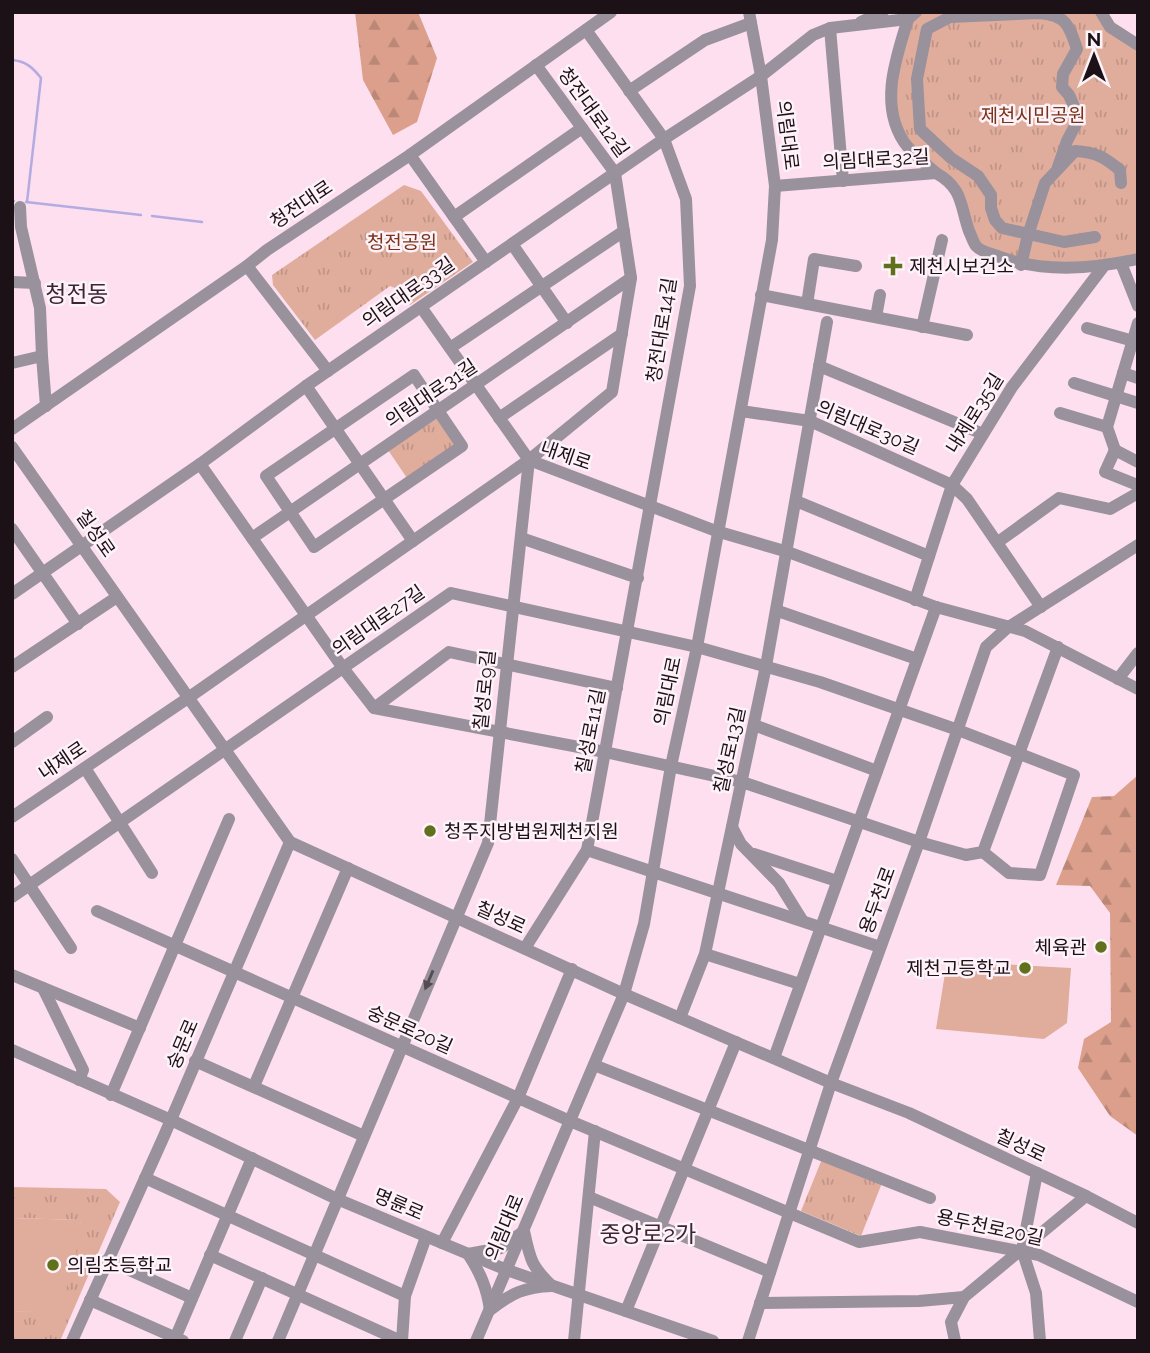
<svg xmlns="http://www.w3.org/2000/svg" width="1150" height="1353" viewBox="0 0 1150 1353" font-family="Raleway,'Noto Sans KR',sans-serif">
  <defs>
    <pattern id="forest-firs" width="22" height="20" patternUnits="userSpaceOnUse" patternTransform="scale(1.75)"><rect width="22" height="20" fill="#db9f8c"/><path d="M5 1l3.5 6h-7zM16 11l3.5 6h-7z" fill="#bb8878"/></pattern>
    <pattern id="park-tufts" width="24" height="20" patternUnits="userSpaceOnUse" patternTransform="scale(1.75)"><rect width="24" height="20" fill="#e0ad9c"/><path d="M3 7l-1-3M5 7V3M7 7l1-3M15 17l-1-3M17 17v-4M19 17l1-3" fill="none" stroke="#c09486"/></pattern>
  </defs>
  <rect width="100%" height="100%" fill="#fedfef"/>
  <g fill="url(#forest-firs)">
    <polygon points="355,12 418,12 437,58 417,122 393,135 363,80"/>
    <polygon points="1138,775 1138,1136 1110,1116 1078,1068 1084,1039 1111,1022 1110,913 1090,886 1056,885 1092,797 1114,796"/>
  </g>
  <g fill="url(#park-tufts)">
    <polygon points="921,12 1099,12 1138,48 1138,259 1103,267 1021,262 978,242 959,187 916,152 898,121 895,84 911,20"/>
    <polygon points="404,185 421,191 473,262 410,305 397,289 390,286 315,340 273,285 272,275"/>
    <polygon points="437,418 458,448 409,481 388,450"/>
    <polygon points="822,1159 882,1183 861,1236 801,1211"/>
    <polygon points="12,1187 106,1189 120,1202 60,1341 12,1341 12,1311 55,1312 81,1220 12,1218"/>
  </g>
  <g fill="#e0ad9c">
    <polygon points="947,961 1071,968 1067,1023 1044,1039 936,1029"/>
    <polygon points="12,1218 81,1220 73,1274 55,1313 12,1311"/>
  </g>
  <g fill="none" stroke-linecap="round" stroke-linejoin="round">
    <g stroke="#b4abe1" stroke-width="2.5">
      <path d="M12,60C26,61 33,68 41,78L27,202"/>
      <polyline points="12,200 14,201"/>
      <polyline points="26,202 141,215"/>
      <polyline points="152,216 202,222"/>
    </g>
    <g stroke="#99919c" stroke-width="12">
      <polyline points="1101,12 1110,27 1138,45"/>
      <path d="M908,19C896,58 879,104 904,142C912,154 925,163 936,173"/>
      <polyline points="861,22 883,12"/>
      <polyline points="830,28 843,181"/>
      <polyline points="629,91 705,40 751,23"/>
      <polyline points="410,155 486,262"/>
      <path d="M1058,167L1067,141L1079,118L1069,95L1062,87L1063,74L1077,49C1069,25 1066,15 1039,13L950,17L927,29L917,79L920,129L951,158L978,176L991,195V208L995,220L1002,228L1064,242L1095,237"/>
      <path d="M775,186L936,173C963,188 960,205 969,231C971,235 973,242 976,246C981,252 993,254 1000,257C1044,273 1093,269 1138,259"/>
      <polyline points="454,217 582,128"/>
      <polyline points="512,244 567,323"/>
      <polyline points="1121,263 1138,306"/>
      <path d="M1021,265L1028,235L1045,183L1075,151C1096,152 1104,157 1120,170L1121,183"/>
      <polyline points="247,266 328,371"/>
      <polyline points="12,282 35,283"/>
      <polyline points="761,295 967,335"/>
      <polyline points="807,304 814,259 856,266"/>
      <polyline points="421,307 529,460"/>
      <polyline points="876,317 880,295"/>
      <polyline points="1138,323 1107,427 1115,450 1138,462"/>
      <polyline points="922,327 942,240"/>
      <polyline points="1087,328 1137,342"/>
      <polyline points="450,348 624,231"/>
      <polyline points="42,356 46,406"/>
      <polyline points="12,363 42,356 40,308 21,227 20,207"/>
      <polyline points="819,366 983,434"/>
      <polyline points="1123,373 1138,378"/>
      <polygon points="414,375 462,446 314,547 266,476"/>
      <polyline points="1074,383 1138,403"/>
      <polyline points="306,386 413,541"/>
      <polyline points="741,411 810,421 952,485 967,499 1041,607"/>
      <polyline points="1060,413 1107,427"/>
      <polyline points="499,418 622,334"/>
      <polyline points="12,429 247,266 267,250 410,155 611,12"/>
      <polyline points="12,447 290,842 624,994 831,1083 909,1113 1086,1196 1138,1223"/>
      <polyline points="1115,450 1105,472 1135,484"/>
      <polyline points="529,460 612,392 631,278 615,173 536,65"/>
      <polyline points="200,464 343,668 374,708 605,752 742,782 919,842 966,855 983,852 1058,647"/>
      <polyline points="796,501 929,556"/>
      <polyline points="12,529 78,624"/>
      <polyline points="252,538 631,278"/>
      <polyline points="521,538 638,578"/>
      <polyline points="998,542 1059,498 1110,509 1138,493"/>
      <polyline points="12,594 200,464 306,386 664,139 761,76 813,35 830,28 908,19 916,12"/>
      <polyline points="915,600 952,485 1012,387 1103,267"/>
      <polyline points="778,611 917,659"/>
      <polyline points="12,667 117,597"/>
      <polyline points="1118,679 1138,653"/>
      <polyline points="374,708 449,652 617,688"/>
      <polyline points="754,725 877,771"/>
      <polyline points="12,742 47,717"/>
      <polyline points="85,768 152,873"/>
      <polyline points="12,817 188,698 529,460 716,531 788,552 936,607 1025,631 1138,689"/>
      <polyline points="732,827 741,844 779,883 802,920"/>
      <polyline points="587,850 880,947"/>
      <polyline points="754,854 837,881"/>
      <polyline points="12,859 71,948"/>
      <polyline points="12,897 451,593 697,647 820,682 958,730 1074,775 1040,875 1009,873 983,852"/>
      <polyline points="97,911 570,1121 859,1242 920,1232 1039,1255 1138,1302"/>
      <polyline points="525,948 587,850 690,286 686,199 664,139 586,30"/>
      <polyline points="705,954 800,984"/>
      <polyline points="12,975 140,1028"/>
      <polyline points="43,988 83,1070 79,1080"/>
      <polyline points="680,1018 705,954 766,666 827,322"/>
      <polyline points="12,1050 171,1120 337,1199 442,1243 507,1270 713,1341"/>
      <polyline points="774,1058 936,607"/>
      <polyline points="195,1061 364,1136"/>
      <polyline points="594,1065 930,1198"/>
      <polyline points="254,1086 348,868"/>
      <polyline points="111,1095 229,819"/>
      <polyline points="1037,1173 1022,1250 1036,1293 1040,1341"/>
      <polyline points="145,1178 405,1296"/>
      <polyline points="589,1197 770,1272"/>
      <path d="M524,1231C530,1259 531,1266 552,1286C524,1287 512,1293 490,1310C487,1288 480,1272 468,1254L501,1248Z"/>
      <polyline points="442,1243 518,1098 572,969"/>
      <polyline points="210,1255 401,1341"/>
      <polyline points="107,1260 192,1298"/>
      <polyline points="90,1300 183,1341"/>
      <polyline points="760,1303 919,1301 964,1297"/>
      <polyline points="626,1311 736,1042"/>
      <polyline points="72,1341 164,1136 290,842"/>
      <polyline points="174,1341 252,1158"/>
      <polyline points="235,1341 262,1278"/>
      <polyline points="278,1341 488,843 529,460"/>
      <polyline points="402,1341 405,1296 426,1237"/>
      <polyline points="476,1341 624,994 644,924 671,766 697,647 772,240 775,186 761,76 749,12"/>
      <polyline points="574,1341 595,1131"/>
      <polyline points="748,1341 831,1083 919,842 986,647 1007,628 1138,545"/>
      <polyline points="955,1341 951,1322 964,1297 1086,1196"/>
    </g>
  </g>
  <defs><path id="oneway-solid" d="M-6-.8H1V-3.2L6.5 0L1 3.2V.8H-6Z" transform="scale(1.75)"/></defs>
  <use fill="#544b53" href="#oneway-solid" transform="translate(429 980) rotate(113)"/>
  <g fill="#60701c" stroke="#fff2f9" stroke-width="2.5">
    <path d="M889.5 255.5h7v7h7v7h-7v7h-7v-7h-7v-7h7z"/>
    <circle cx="430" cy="831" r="7"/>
    <circle cx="1101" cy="947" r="7"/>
    <circle cx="1025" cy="968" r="7"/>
    <circle cx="53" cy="1265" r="7"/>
  </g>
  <g text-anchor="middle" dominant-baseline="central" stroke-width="5" stroke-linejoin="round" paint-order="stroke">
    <g font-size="19" fill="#1c1117" stroke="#fff2f9">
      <text transform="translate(594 112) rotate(54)">청전대로12길</text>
      <text transform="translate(788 135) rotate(83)">의림대로</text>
      <text transform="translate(876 159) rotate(-3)">의림대로32길</text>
      <text transform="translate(301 204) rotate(-34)">청전대로</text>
      <text transform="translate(408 292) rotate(-35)">의림대로33길</text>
      <text transform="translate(661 330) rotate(-81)">청전대로14길</text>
      <text transform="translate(431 393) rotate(-34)">의림대로31길</text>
      <text transform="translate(974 413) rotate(-58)">내제로35길</text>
      <text transform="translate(868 427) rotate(23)">의림대로30길</text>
      <text transform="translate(566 455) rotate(19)">내제로</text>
      <text transform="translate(96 533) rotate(55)">칠성로</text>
      <text transform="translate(378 620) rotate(-35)">의림대로27길</text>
      <text transform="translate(484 690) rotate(-84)">칠성로9길</text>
      <text transform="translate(667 691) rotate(-78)">의림대로</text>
      <text transform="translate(590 731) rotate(-79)">칠성로11길</text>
      <text transform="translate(729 750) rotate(-78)">칠성로13길</text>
      <text transform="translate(62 760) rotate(-34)">내제로</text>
      <text transform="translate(877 900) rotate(-70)">용두천로</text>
      <text transform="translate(501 917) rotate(24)">칠성로</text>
      <text transform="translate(410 1029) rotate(24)">숭문로20길</text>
      <text transform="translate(182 1044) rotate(-67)">숭문로</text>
      <text transform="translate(1021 1145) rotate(25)">칠성로</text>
      <text transform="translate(399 1204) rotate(23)">명륜로</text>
      <text transform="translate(504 1227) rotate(-67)">의림대로</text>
      <text transform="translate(990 1227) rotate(12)">용두천로20길</text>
    </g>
    <g font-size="19" fill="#7a331a" stroke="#fff2f9">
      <text x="1033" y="115">제천시민공원</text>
      <text x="402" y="242">청전공원</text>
    </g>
    <g font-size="19" fill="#1c1117" stroke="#fff2f9" text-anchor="start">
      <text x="909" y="266">제천시보건소</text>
      <text x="444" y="831">청주지방법원제천지원</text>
      <text x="1087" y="947" text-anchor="end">체육관</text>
      <text x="1011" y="968" text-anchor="end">제천고등학교</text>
      <text x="67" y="1265">의림초등학교</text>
    </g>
    <g font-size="23" fill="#3d2633" stroke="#fff2f9">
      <text x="77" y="293">청전동</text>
      <text x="648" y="1233">중앙로2가</text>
    </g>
  </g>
  <rect width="1150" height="1353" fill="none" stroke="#1c1117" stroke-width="28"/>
  <g transform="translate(1094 56)" stroke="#fff2f9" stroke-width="5" paint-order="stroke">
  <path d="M0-5L12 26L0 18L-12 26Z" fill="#1c1117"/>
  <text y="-10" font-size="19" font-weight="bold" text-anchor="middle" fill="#1c1117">N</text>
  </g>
</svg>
